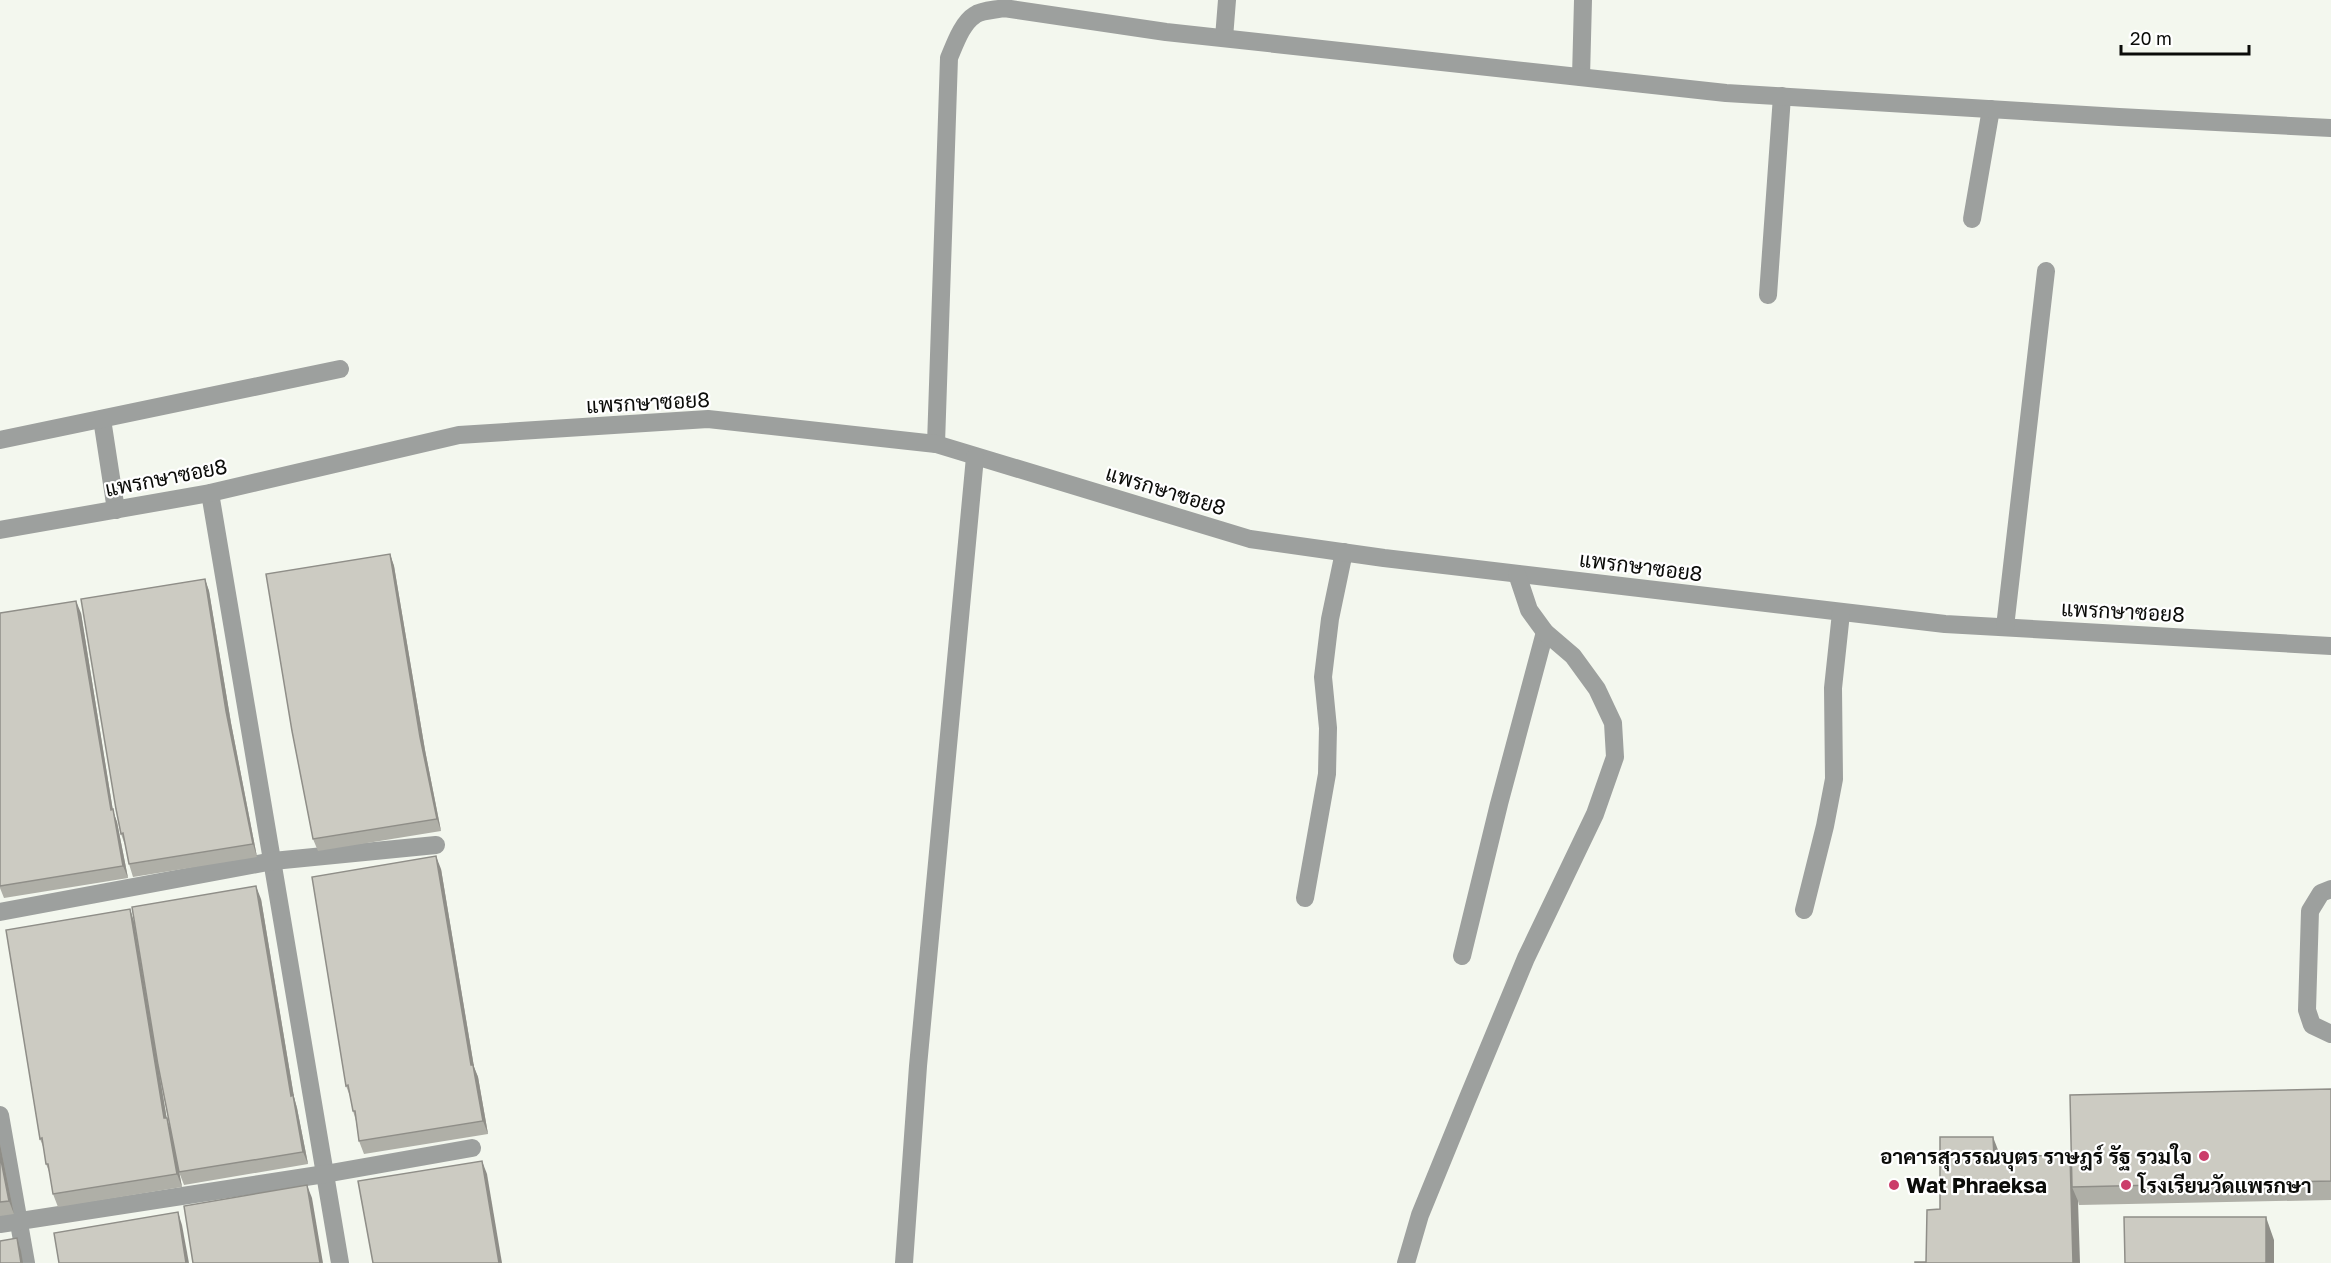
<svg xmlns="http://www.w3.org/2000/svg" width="2331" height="1263" viewBox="0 0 2331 1263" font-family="'Golos Text',Sarabun,sans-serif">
  <rect width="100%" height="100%" fill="#f3f7ee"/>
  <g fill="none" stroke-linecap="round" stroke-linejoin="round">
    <g stroke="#9da09e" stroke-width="18">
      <polyline points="1972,219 1991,109"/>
      <polyline points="102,419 116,510"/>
      <polyline points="0,440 340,369"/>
      <polyline points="2331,889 2321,893 2310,911 2307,1010 2312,1025 2331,1034"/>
      <polyline points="1305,898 1327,774 1328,728 1323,677 1330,619 1344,552"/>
      <polyline points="1462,956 1499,804 1545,632"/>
    </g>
    <g stroke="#9da09e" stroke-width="18">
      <polyline points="1224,38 1227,0"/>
      <polyline points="1581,77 1583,0"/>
      <polyline points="1768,295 1782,96"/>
      <path d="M936,444L949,58C955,44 962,23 975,15C982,10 996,10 1004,8L1166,32L1726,93L2119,117L2331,128"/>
      <polyline points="210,493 340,1263"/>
      <polyline points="0,530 210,493 459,435 708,419 936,444 1250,539 1384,558 1945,624 2331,646"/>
      <polyline points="2005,627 2046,271"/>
      <polyline points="1804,910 1825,826 1834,779 1833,688 1841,613"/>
      <polyline points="0,912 273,861 436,845"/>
      <polyline points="0,1115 26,1263"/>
      <polyline points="0,1224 325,1174 472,1148"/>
      <polyline points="904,1263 918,1066 975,457"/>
      <polyline points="1406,1263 1420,1215 1467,1100 1526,958 1595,814 1615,757 1613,723 1597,689 1573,656 1545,632 1529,610 1517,574"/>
    </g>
  </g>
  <g fill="#afafa7">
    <polygon points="390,554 394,566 425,750 441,831 318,851 313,839"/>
    <polygon points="205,579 209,591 231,723 257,857 133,877 129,864 125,845 121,834"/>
    <polygon points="0,613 81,613 113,811 117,822 128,878 4,898 0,888"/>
    <polygon points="441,869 474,1067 478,1077 488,1134 364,1154 359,1141 356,1121 353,1111 350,1096 346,1086"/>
    <polygon points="261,899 294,1097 297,1108 308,1164 184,1185 179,1172"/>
    <polygon points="130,909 134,922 167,1120 171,1130 182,1187 58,1207 53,1194 50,1174 46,1164 44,1149 40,1139"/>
    <polygon points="2331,1089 2331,1200 2079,1205 2078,1201 1926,1262 1940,1209 2000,1155 2000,1157 2070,1155 2072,1159"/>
    <polygon points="0,1144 14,1214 0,1216"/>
  </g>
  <g fill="#8f8e88">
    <polygon points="390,554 394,566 425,750 441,831 437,819 420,737"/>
    <polygon points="205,579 209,591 231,723 257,857 253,844 226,711"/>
    <polygon points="76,601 81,613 113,811 117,822 128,878 123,866 111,810"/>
    <polygon points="436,856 441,869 474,1067 478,1077 488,1134 483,1121 471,1065"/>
    <polygon points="256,886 261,899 294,1097 297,1108 308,1164 303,1152 291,1096"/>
    <polygon points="130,909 134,922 167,1120 171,1130 182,1187 177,1174 164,1118"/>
    <polygon points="1993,1137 2000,1155 2001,1176 1994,1157"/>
    <polygon points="0,1144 14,1214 9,1201 0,1155"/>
    <polygon points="2070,1155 2077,1173 2072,1187 2078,1201 2080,1263 2073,1263"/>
    <polygon points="482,1161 487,1174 502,1263 499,1263"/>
    <polygon points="307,1185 312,1198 323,1263 320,1263"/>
    <polygon points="178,1212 182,1225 189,1263 186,1263"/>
    <polygon points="2266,1217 2274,1240 2274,1263 2266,1263"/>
    <polygon points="17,1238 21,1251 23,1263 21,1263"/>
  </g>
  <g fill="#cccbc2" stroke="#8f8e88" stroke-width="1.5">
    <polygon points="390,554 420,737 437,819 313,839 292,731 266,574"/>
    <polygon points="205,579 226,711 253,844 129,864 123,833 121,834 116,809 81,599"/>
    <polygon points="76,601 111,810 113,809 123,866 0,886 0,613"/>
    <polygon points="436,856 471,1065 473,1065 483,1121 359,1141 355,1111 353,1111 348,1085 346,1086 312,877"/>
    <polygon points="256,886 291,1096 293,1095 303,1152 179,1172 158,1065 132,907"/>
    <polygon points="130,909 164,1118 167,1118 177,1174 53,1194 48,1164 46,1164 42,1138 40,1139 6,930"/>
    <polygon points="2331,1089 2331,1181 2072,1187 2070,1095"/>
    <polygon points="1940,1137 1993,1137 1994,1157 2070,1155 2073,1263 1915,1263 1915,1262 1926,1262 1927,1210 1940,1209"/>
    <polygon points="0,1155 9,1201 0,1202"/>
    <polygon points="482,1161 499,1263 373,1263 358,1181"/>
    <polygon points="307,1185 320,1263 193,1263 184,1206"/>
    <polygon points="178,1212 186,1263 59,1263 54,1233"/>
    <polygon points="2124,1217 2266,1217 2266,1263 2125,1263"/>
    <polygon points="17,1238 21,1263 0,1263 0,1241"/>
  </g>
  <g fill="#cb3d6a" stroke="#fff" stroke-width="2">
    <circle cx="2204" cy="1156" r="6"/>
    <circle cx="1894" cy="1185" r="6"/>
    <circle cx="2126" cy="1185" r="6"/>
  </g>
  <g text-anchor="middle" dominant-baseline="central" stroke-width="4.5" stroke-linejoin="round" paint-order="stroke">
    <g font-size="21" fill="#0b0c09" stroke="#fff">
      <text transform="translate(648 402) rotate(-3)">แพรกษาซอย8</text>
      <text transform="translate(166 477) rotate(-11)">แพรกษาซอย8</text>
      <text transform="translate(1166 490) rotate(17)">แพรกษาซอย8</text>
      <text transform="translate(1641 566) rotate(7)">แพรกษาซอย8</text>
      <text transform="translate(2123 611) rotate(3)">แพรกษาซอย8</text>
    </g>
    <g font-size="21" font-weight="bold" fill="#0b0c09" stroke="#fff" text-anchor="start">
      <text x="2192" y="1156" text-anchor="end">อาคารสุวรรณบุตร ราษฎร์ รัฐ รวมใจ</text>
      <text x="1906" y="1185">Wat Phraeksa</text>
      <text x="2138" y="1185">โรงเรียนวัดแพรกษา</text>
    </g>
  </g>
  <path d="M2121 45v9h128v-9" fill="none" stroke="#0b0c09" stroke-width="3"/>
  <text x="2130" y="45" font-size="18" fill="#0b0c09" stroke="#ffffff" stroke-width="4.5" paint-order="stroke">20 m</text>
</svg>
